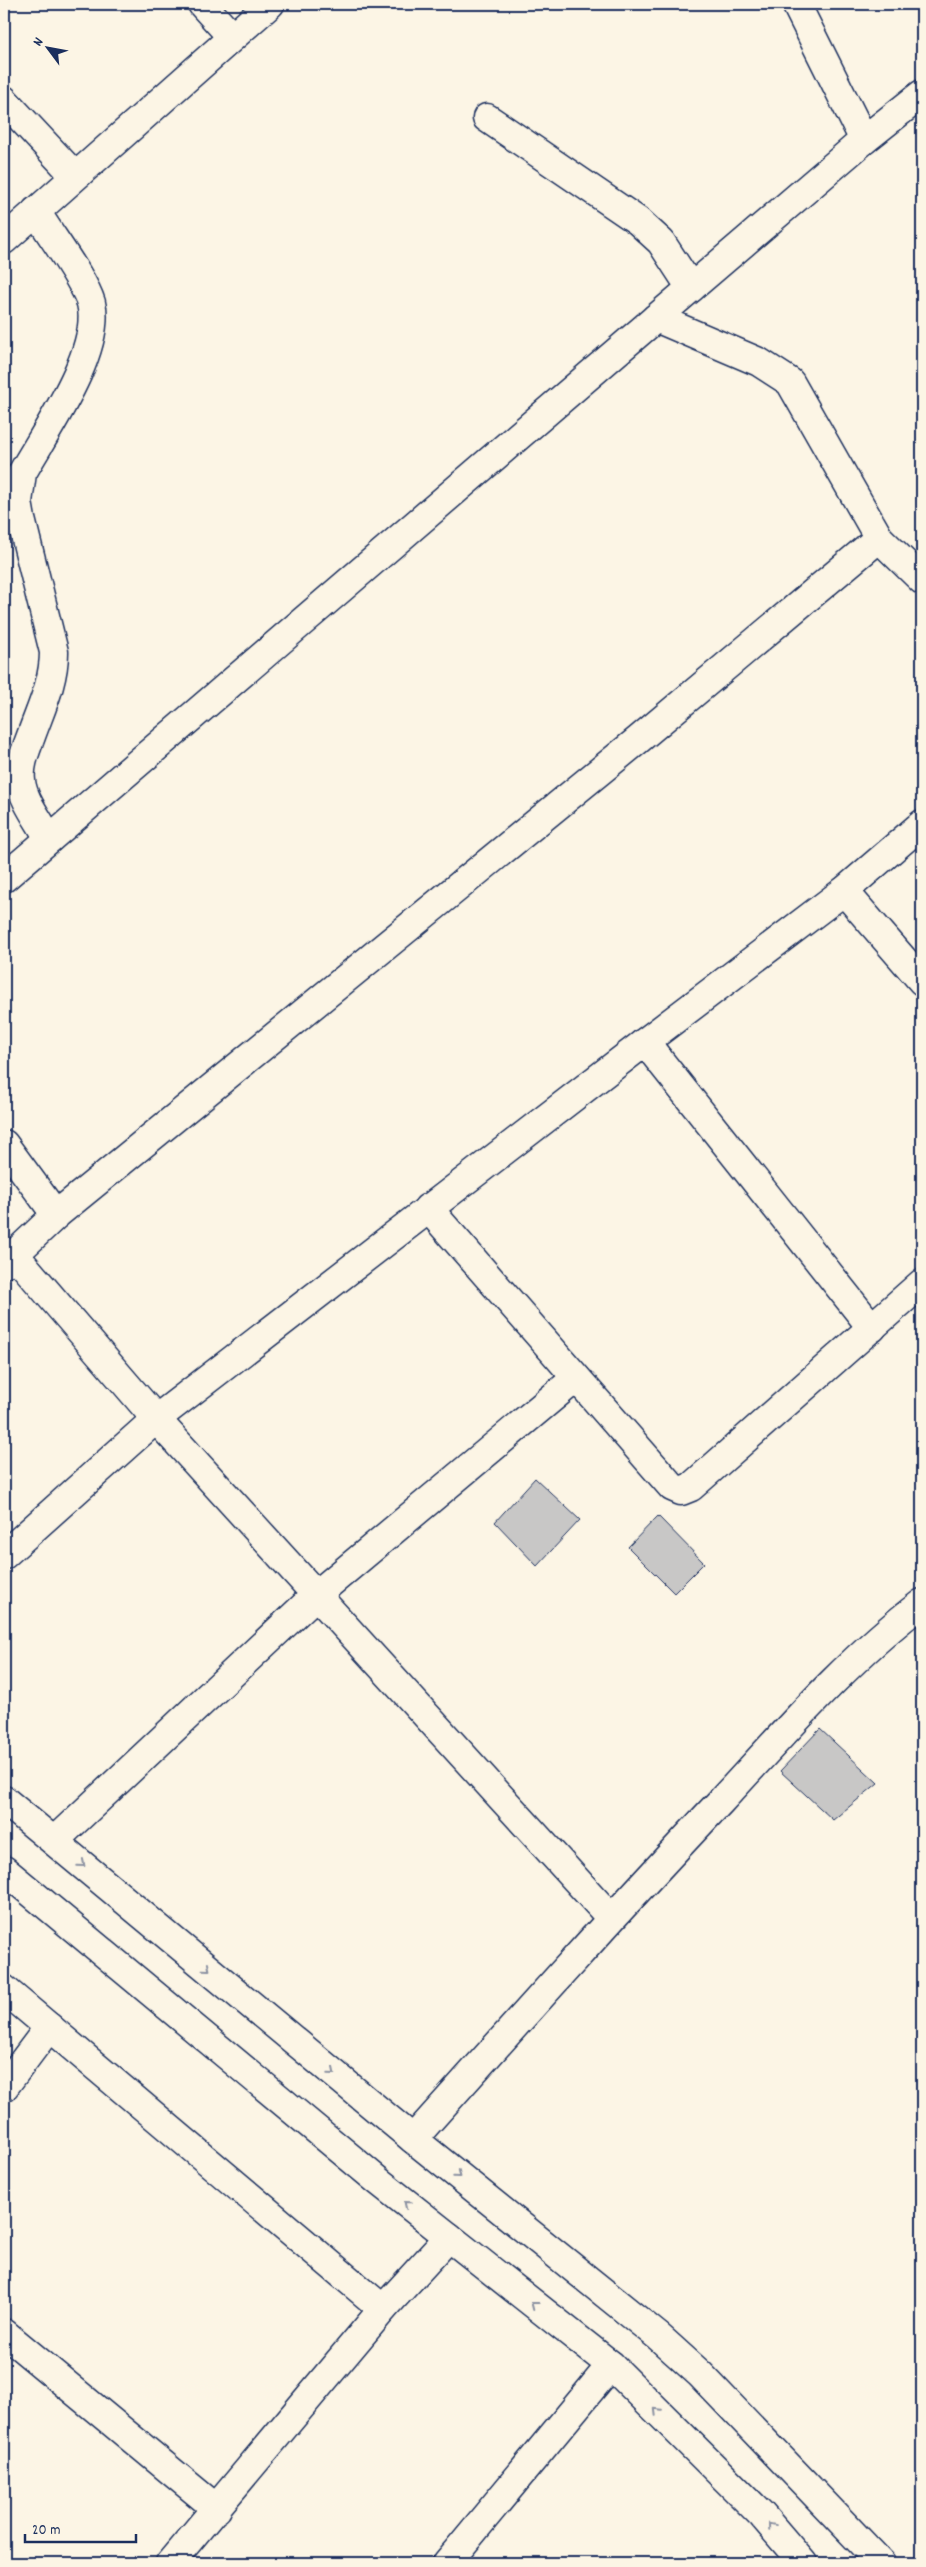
<svg xmlns="http://www.w3.org/2000/svg" width="926" height="2567" viewBox="0 0 926 2567" font-family="Dekko,sans-serif">
  <rect width="100%" height="100%" fill="#fcf5e5"/>
  <filter id="ink" filterUnits="userSpaceOnUse"><feTurbulence type="fractalNoise" baseFrequency=".02" numOctaves="2"/><feDisplacementMap in="SourceGraphic" scale="10" xChannelSelector="R" yChannelSelector="G"/><feConvolveMatrix kernelMatrix="1 2 1 2 8 2 1 2 1" color-interpolation-filters="sRGB"/></filter>
  <g filter="url(#ink)">
    <g fill="#c8c7c6" stroke="#1b2f5e">
      <polygon points="535,1478 580,1520 537,1566 495,1522"/>
      <polygon points="658,1516 704,1563 674,1593 628,1547"/>
      <polygon points="820,1729 878,1783 833,1820 780,1771"/>
    </g>
    <g fill="none" stroke-linecap="round" stroke-linejoin="round">
      <defs>
        <g id="minor">
          <polyline points="202,4 232,37"/>
          <polyline points="796,4 864,140"/>
          <polyline points="4,100 75,176"/>
          <polyline points="487,118 638,221 661,242 691,288"/>
          <path d="M36,211C50,235 84,279 91,303C103,350 45,432 22,473L18,502L21,519L54,652C54,682 41,708 31,736C26,750 19,765 21,781C23,801 40,821 49,839"/>
          <polyline points="4,240 270,4"/>
          <polyline points="656,318 759,362 790,382 879,538 922,580"/>
          <polyline points="4,878 656,318 864,140 922,94"/>
          <polyline points="844,891 922,981"/>
          <polyline points="645,1042 872,1328"/>
          <polyline points="4,1144 56,1215"/>
          <polyline points="428,1208 672,1487 681,1491 691,1487 922,1283"/>
          <polyline points="15,1255 156,1419 611,1918"/>
          <polyline points="4,1264 56,1215 638,740 879,538"/>
          <polyline points="4,1555 156,1419 645,1042 844,891 922,824"/>
          <polyline points="54,1841 316,1595 576,1378"/>
          <polyline points="4,1989 383,2309"/>
          <polyline points="4,2087 49,2027"/>
          <path d="M413,2139C515,2025 616,1912 721,1801C785,1732 847,1660 922,1603"/>
          <polyline points="4,2333 217,2509"/>
          <polyline points="170,2563 383,2309 449,2237"/>
          <polyline points="447,2563 611,2365"/>
        </g>
        <g id="major">
          <polyline points="4,1800 413,2139 659,2337 700,2374 881,2563"/>
          <polyline points="4,1870 377,2180 611,2365 761,2514 803,2563"/>
        </g>
      </defs>
      <use href="#minor" stroke="#1b2f5e" stroke-width="31"/>
      <use href="#major" stroke="#1b2f5e" stroke-width="31"/>
      <use href="#minor" stroke="#fcf5e5" stroke-width="28"/>
      <use href="#major" stroke="#fcf5e5" stroke-width="28"/>
    </g>
    <defs><path id="oneway-chevron" d="M-2-3.5L2.5 0L-2 3.5" fill="none" stroke-width="1.6" stroke-linecap="round" stroke-linejoin="round" transform="scale(1.25)"/></defs>
    <g stroke="#8c92a2">
      <use href="#oneway-chevron" transform="translate(82 1864) rotate(40)"/>
      <use href="#oneway-chevron" transform="translate(207 1968) rotate(40)"/>
      <use href="#oneway-chevron" transform="translate(332 2072) rotate(40)"/>
      <use href="#oneway-chevron" transform="translate(458 2175) rotate(39)"/>
      <use href="#oneway-chevron" transform="translate(407 2204) rotate(-141)"/>
      <use href="#oneway-chevron" transform="translate(534 2305) rotate(-142)"/>
      <use href="#oneway-chevron" transform="translate(657 2411) rotate(-135)"/>
      <use href="#oneway-chevron" transform="translate(771 2526) rotate(-130)"/>
    </g>
  </g>
  <rect width="926" height="2567" fill="none" stroke="#fcf5e5" stroke-width="20"/>
  <rect x="10" y="10" width="906" height="2547" fill="none" stroke="#1b2f5e" stroke-width="2" filter="url(#ink)"/>
  <g transform="translate(48 48) rotate(302)" stroke="#fcf5e5" stroke-width="4" paint-order="stroke">
  <path d="M0-4L9 19L0 12L-9 19Z" fill="#1b2f5e"/>
  <text y="-8" font-size="14" font-weight="bold" text-anchor="middle" fill="#1b2f5e">N</text>
  </g>
  <path d="M25 2534v8h111v-8" fill="none" stroke="#1b2f5e" stroke-width="2.5"/>
  <text x="32" y="2534" font-size="15" fill="#1b2f5e" stroke="#fcf5e5" stroke-width="4" paint-order="stroke">20 m</text>
</svg>
